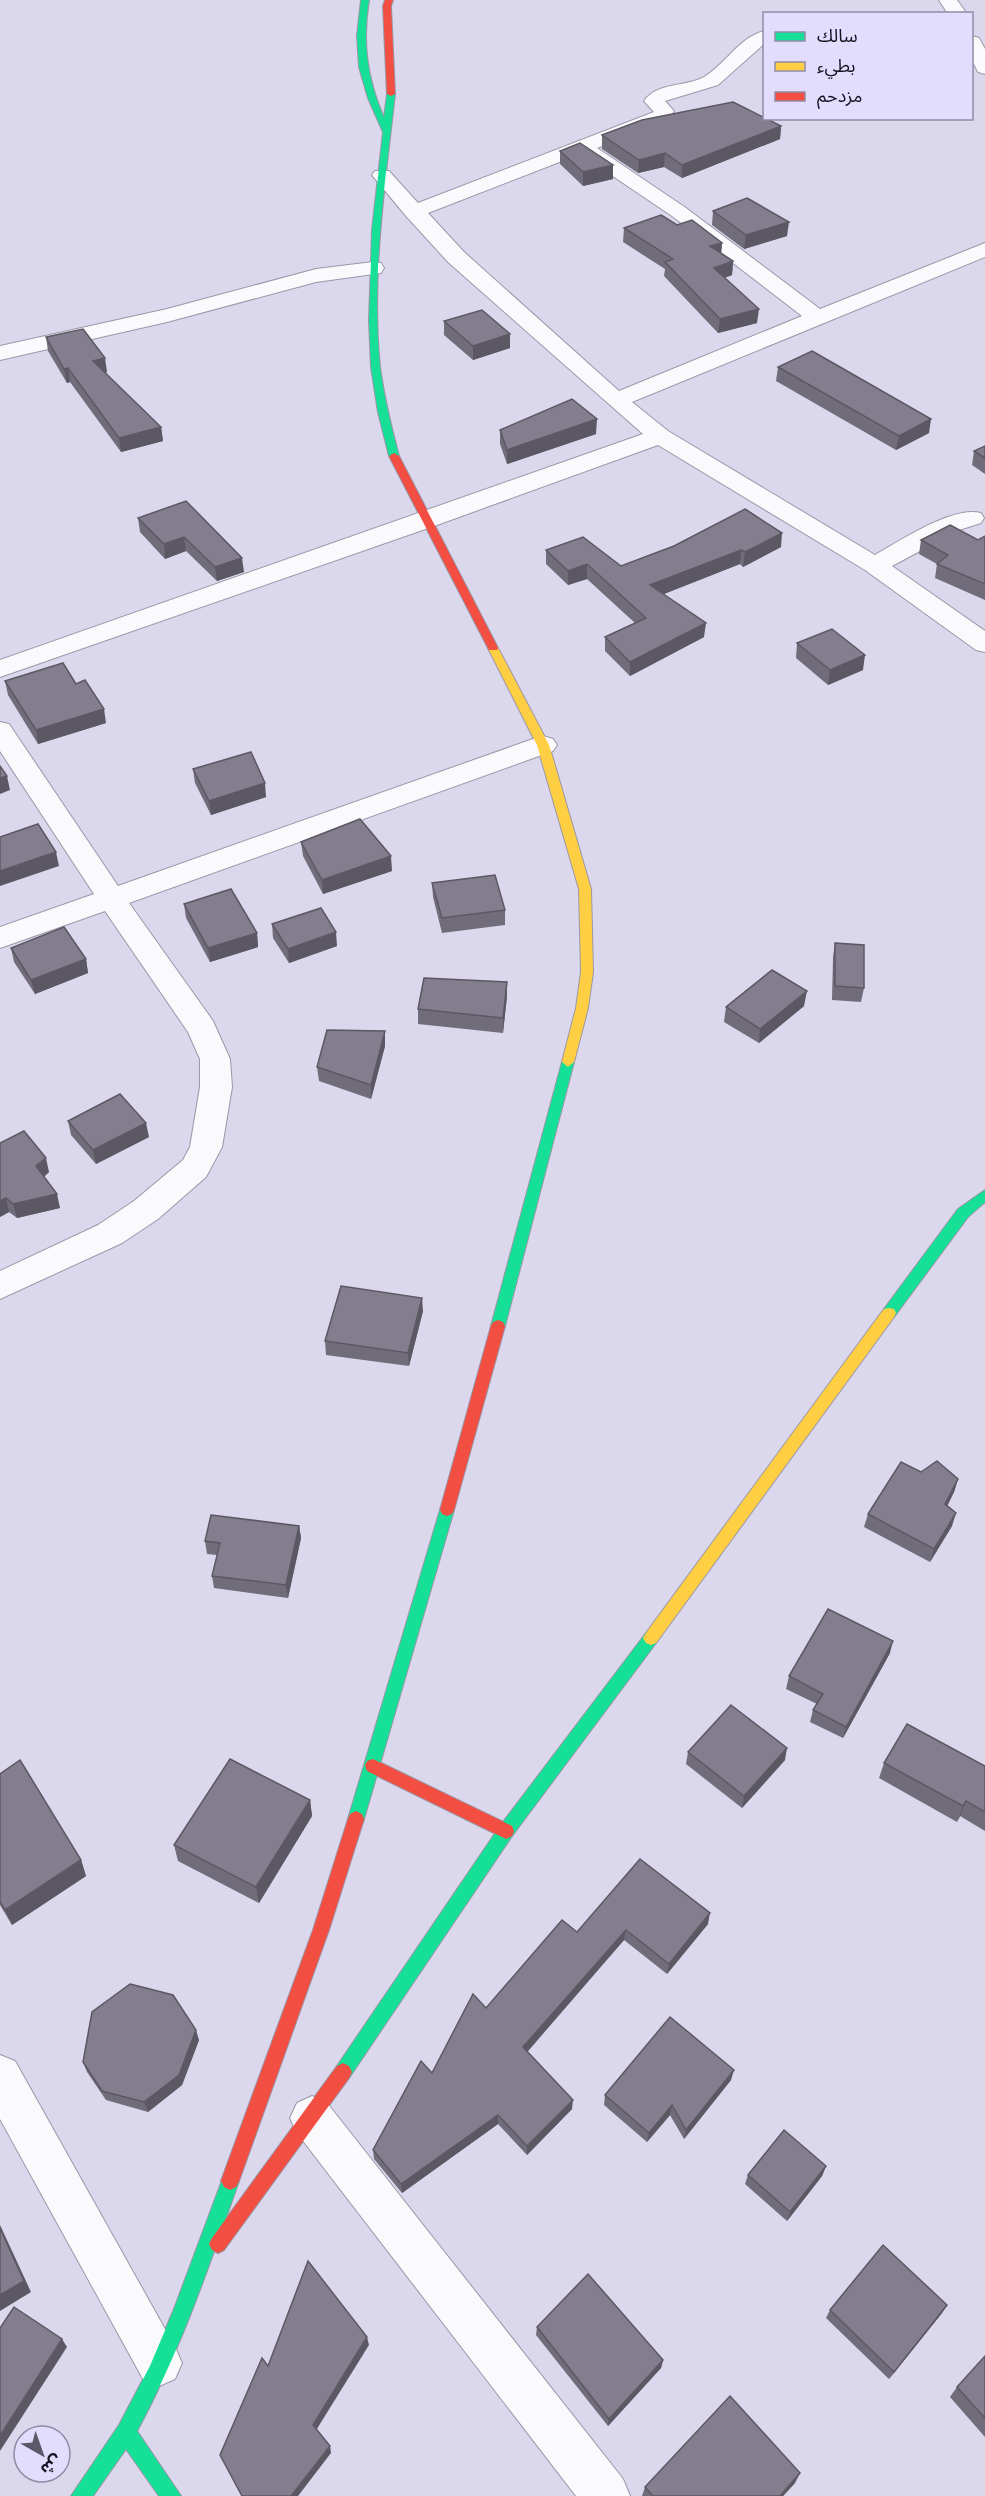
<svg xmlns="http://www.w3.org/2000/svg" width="985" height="2496" viewBox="0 0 985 2496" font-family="'Open Sans','Noto Sans Arabic',sans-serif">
  <rect width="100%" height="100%" fill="#dbd7ed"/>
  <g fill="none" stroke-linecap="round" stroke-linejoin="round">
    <defs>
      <g id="street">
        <polygon points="939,0 957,0 967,14 948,14"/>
        <path d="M764,31V44L718,85L665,101L674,111L668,120L597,148L686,208L820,309L985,243V257L632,402L668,431L875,555C900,541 952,506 981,513L984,518L981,523L959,530L892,566L985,631V652L976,650L865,570L658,445L437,525L0,677V660L643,434L448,262L406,216L372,175L375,171H389L418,203L654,112L644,101C657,82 686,87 704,77C726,64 738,38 764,31ZM580,154L672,216L802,316L619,391L464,252L428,213Z"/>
        <polygon points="972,36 979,38 985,49 985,74 978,72 972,60"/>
        <polygon points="373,262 381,263 384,268 381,273 316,282 167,322 0,360 0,346 167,309 316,269"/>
        <polygon points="0,722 9,724 118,886 533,739 543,736 553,739 557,745 553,751 129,903 213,1021 230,1059 232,1087 222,1147 206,1177 158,1219 122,1243 0,1299 0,1271 98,1225 134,1201 183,1160 190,1147 200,1087 200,1059 188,1032 105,911 0,948 0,927 94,894 0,751"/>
        <polygon points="0,2055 15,2061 175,2347 182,2363 175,2379 159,2386 143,2379 0,2119"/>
        <polygon points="312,2096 327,2103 623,2479 630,2496 576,2496 297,2133 290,2118 297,2103"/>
      </g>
      <g id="fast">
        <path d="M361,0H369C362,42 367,79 384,118L387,94L391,92L395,94C385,184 371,276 380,367C384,397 391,426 399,456L394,459L389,456L378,412L371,367L369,321L372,230L383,132L368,98L359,67L357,36Z"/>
        <polygon points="568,1057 574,1062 505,1326 503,1330 493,1330 491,1326 562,1062"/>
        <polygon points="985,1190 985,1202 968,1217 894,1317 884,1317 882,1313 884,1309 958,1209"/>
        <polygon points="447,1504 452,1506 454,1510 364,1819 362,1824 356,1827 350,1824 348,1819 440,1510 442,1506"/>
        <polygon points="651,1631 656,1633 659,1638 656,1643 512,1836 349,2078 343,2081 337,2078 334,2072 337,2066 500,1826 646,1633"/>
        <path d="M230,2172L236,2175L239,2181C209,2266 180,2352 137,2431L181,2496H159L126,2449L93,2496H71L119,2425L150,2366L174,2309L224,2175Z"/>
      </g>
      <g id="slow">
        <polygon points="493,645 498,648 549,745 591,889 593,972 588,1008 574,1062 568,1067 562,1062 576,1008 581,972 579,889 537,745 488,648"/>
        <polygon points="889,1308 894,1309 896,1313 894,1317 656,1643 651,1645 646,1643 643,1638 646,1633 884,1309"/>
      </g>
      <g id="jam">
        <polygon points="385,0 393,0 391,6 395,94 391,96 387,94 383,6"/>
        <polygon points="394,453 399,456 498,648 497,650 489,650 488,648 389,456"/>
        <polygon points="498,1320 503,1322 505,1326 454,1510 452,1514 447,1516 442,1514 440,1510 491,1326 493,1322"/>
        <polygon points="373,1759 512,1826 514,1831 512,1836 506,1839 500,1836 367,1771 365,1766 367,1761"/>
        <polygon points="356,1811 362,1814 364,1819 329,1930 239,2181 236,2187 230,2190 224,2187 221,2181 313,1930 348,1819 350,1814"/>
        <polygon points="343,2063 349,2066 352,2072 349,2078 224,2250 218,2253 212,2250 209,2244 212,2238 337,2066"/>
      </g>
    </defs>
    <use href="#street" stroke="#9b97a8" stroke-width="2"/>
    <use href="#fast" stroke="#9b97a8" stroke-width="2"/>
    <use href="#slow" stroke="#9b97a8" stroke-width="2"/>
    <use href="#jam" stroke="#9b97a8" stroke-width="2"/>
    <use href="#street" fill="#faf9fc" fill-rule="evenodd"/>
    <use href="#fast" fill="#16e098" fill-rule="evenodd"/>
    <use href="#slow" fill="#ffcf43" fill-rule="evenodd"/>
    <use href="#jam" fill="#f24e42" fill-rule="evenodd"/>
  </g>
  <g fill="#716c79">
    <polygon points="781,126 780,139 682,178 664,167 638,173 602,149 602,135"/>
    <polygon points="560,151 613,165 613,179 583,186 560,164"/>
    <polygon points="713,211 787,236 744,249 712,225"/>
    <polygon points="677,225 722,243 721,253 733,261 732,275 724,278 757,323 718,333 664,276 665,269 623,242 624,228"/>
    <polygon points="444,321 510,334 510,348 473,360 444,335"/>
    <polygon points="46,337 107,372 105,373 161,427 163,441 121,452 70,382 67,383 48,351"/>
    <polygon points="778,367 929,433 896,450 776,381"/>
    <polygon points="500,430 596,434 507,464 500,444"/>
    <polygon points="985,446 985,474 972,465 974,451"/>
    <polygon points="186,501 244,572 217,581 186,551 165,559 140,532 138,518"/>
    <polygon points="985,536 985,600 935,578 937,564 919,554 921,540 978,540"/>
    <polygon points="674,546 781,547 743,567 740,564 663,594 704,637 630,676 605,651 605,637 635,623 587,579 568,585 546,564 546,550 621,566"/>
    <polygon points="797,643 863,670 828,685 796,658"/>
    <polygon points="5,681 76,684 106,723 38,744 8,695"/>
    <polygon points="193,769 266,797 211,815 195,783"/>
    <polygon points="301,842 392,871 323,894 303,856"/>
    <polygon points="432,883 505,910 505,925 442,933 433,897"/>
    <polygon points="184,904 257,933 258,947 210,962 186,918"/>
    <polygon points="272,924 337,946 289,963 273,938"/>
    <polygon points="835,943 864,988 861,1002 832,1000 833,957"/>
    <polygon points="11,948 86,959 88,973 35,994 14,962"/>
    <polygon points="507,982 507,996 503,1033 418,1024 418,1009"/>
    <polygon points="804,1006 759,1043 724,1022 726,1007"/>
    <polygon points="385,1031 385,1046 371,1099 319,1081 317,1067"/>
    <polygon points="68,1121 149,1137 96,1164 71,1135"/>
    <polygon points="0,1143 49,1172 44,1177 60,1208 17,1218 9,1212 0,1217"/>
    <polygon points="423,1311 409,1366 326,1355 325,1341"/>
    <polygon points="921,1472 958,1479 954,1492 947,1505 952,1526 930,1562 864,1527 868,1514"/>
    <polygon points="299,1526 301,1538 288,1598 214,1588 212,1576 217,1555 207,1554 205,1541"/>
    <polygon points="890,1653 843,1738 810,1722 813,1710 817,1704 786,1689 789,1676"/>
    <polygon points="688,1752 785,1760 742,1808 686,1764"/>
    <polygon points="884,1763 985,1766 985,1831 960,1816 957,1822 879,1778"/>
    <polygon points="0,1774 81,1860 86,1876 12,1925 0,1905"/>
    <polygon points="310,1800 312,1816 259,1903 178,1861 174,1845"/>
    <polygon points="708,1924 667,1974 624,1940 527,2051 572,2109 527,2155 498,2124 402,2193 374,2159 373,2150 432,2073 486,2008 577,1932"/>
    <polygon points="199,2040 182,2085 148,2112 106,2100 87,2072 83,2062"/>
    <polygon points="731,2080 684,2139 670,2115 647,2142 604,2105 605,2095"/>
    <polygon points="826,2166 822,2176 787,2221 745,2184 748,2175"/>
    <polygon points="947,2305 942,2313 889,2379 826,2318 830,2310"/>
    <polygon points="537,2327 663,2360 661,2368 608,2426 536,2335"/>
    <polygon points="985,2356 985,2437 950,2397 957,2387"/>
    <polygon points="795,2483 783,2496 642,2496 645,2487"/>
  </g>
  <g fill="#5c5863">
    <polygon points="781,126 780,139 682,178 682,165"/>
    <polygon points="665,153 664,167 638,173 639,160"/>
    <polygon points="613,165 613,179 583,186 583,172"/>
    <polygon points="789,222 787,236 744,249 746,235"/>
    <polygon points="722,243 721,256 710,246"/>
    <polygon points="733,261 732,275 713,282 714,268"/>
    <polygon points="759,309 757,323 718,333 720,319"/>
    <polygon points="510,334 510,348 473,360 473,346"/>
    <polygon points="105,358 107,372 95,375 93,361"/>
    <polygon points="68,368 70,382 67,383 64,369"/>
    <polygon points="597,419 596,434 507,464 507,450"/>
    <polygon points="931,419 929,433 896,450 899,436"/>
    <polygon points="161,427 163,441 121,452 119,438"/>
    <polygon points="782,533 781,547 743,567 745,552"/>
    <polygon points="184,537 186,551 165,559 164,544"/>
    <polygon points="741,550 740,564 649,600 650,585"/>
    <polygon points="242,558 244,572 217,581 215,567"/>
    <polygon points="587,564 587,579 568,585 568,571"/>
    <polygon points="706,623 704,637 630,676 630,662"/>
    <polygon points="865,655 863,670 828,685 830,670"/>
    <polygon points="104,709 106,723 38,744 36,730"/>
    <polygon points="7,776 10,790 0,794 0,778"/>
    <polygon points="265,783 266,797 211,815 209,801"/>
    <polygon points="56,852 59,866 0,886 0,871"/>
    <polygon points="391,856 392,871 323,894 322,880"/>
    <polygon points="336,932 337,946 289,963 288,949"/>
    <polygon points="257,933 258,947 210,962 208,948"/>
    <polygon points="86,959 88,973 35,994 31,980"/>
    <polygon points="507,982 507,996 503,1033 503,1018"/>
    <polygon points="807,991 804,1006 759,1043 760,1029"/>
    <polygon points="385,1031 385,1046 371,1099 371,1085"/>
    <polygon points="146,1123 149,1137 96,1164 93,1150"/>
    <polygon points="46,1158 49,1172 39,1180 36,1166"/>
    <polygon points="57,1194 60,1208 17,1218 13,1204"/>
    <polygon points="6,1198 9,1212 0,1217 0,1201"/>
    <polygon points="422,1298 423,1311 409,1366 408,1353"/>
    <polygon points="958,1479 954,1492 942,1517 945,1504"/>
    <polygon points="956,1513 952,1526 930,1562 934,1549"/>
    <polygon points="299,1526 301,1538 288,1598 286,1585"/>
    <polygon points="893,1641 890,1653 843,1738 846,1727"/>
    <polygon points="787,1748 785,1760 742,1808 744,1796"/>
    <polygon points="310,1800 312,1816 259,1903 256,1887"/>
    <polygon points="966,1801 960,1816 957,1822 963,1806"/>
    <polygon points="81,1860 86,1876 12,1925 5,1910"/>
    <polygon points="710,1913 708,1924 667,1974 669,1964"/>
    <polygon points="626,1930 624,1940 523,2057 523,2047"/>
    <polygon points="196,2030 199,2040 182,2085 148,2112 144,2102"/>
    <polygon points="734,2070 731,2080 684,2139 686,2130"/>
    <polygon points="573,2100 572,2109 527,2155 527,2146"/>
    <polygon points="672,2105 670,2115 647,2142 649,2133"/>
    <polygon points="498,2115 498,2124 402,2193 401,2184"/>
    <polygon points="826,2166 822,2176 787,2221 790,2212"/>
    <polygon points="0,2225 31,2292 0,2311"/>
    <polygon points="947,2305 942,2313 889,2379 894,2372"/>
    <polygon points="367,2337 369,2345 315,2432 313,2425"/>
    <polygon points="62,2339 67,2347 0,2451 0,2436"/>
    <polygon points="663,2360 661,2368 608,2426 609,2419"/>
    <polygon points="330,2446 331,2453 298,2496 291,2496"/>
    <polygon points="800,2473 795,2483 783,2496 780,2496"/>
  </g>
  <g fill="#837d8d" stroke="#5c5863" stroke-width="1.5">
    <polygon points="733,102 781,126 682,165 665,153 639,160 602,135 642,120"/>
    <polygon points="580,143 613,165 583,172 560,151"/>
    <polygon points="747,198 789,222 746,235 713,211"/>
    <polygon points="661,215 677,225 692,220 722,243 710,246 733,261 714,268 759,309 720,319 665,262 673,259 624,228"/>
    <polygon points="482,310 510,334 473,346 444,321"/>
    <polygon points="83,329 105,358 93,361 161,427 119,438 68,368 64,369 46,337"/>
    <polygon points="812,351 931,419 899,436 778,367"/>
    <polygon points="572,399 597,419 507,450 500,430"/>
    <polygon points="985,446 985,458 974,451"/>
    <polygon points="186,501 242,558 215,567 184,537 164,544 138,518"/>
    <polygon points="745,509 782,533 745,552 741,550 650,585 706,623 630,662 605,637 646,618 587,564 568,571 546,550 583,537 621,566 674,546"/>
    <polygon points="950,525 978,540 985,536 985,584 937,564 948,555 921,540"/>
    <polygon points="832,629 865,655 830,670 797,643"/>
    <polygon points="63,663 76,684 85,680 104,709 36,730 5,681"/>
    <polygon points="251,752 265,783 209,801 193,769"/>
    <polygon points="0,766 7,776 0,778"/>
    <polygon points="360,819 391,856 322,880 301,842"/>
    <polygon points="38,824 56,852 0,871 0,837"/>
    <polygon points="495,875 505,910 442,918 432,883"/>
    <polygon points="231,889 257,933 208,948 184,904"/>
    <polygon points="321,908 336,932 288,949 272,924"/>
    <polygon points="64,927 86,959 31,980 11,948"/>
    <polygon points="835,943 864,945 864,988 835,986"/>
    <polygon points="772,970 807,991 760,1029 726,1007"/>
    <polygon points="424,978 507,982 503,1018 418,1009"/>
    <polygon points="327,1030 385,1031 371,1085 317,1067"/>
    <polygon points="120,1094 146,1123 93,1150 68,1121"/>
    <polygon points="24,1131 46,1158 36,1166 57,1194 13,1204 6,1198 0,1201 0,1143"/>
    <polygon points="341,1286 422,1298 408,1353 325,1341"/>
    <polygon points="937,1461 958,1479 945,1504 956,1513 934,1549 868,1514 901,1462 921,1472"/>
    <polygon points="211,1515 299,1526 286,1585 212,1576 220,1543 205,1541"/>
    <polygon points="828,1609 893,1641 846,1727 813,1710 823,1694 789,1676"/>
    <polygon points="731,1705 787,1748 744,1796 688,1752"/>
    <polygon points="907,1724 985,1766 985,1812 966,1801 963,1806 884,1763"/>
    <polygon points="230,1759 310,1800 256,1887 174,1845"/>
    <polygon points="20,1760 81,1860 5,1910 0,1901 0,1774"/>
    <polygon points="640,1859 710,1913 669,1964 626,1930 523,2047 573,2100 527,2146 498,2115 401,2184 373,2150 421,2061 432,2073 473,1994 486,2008 562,1920 577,1932"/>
    <polygon points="130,1984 173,1995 196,2030 179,2075 144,2102 102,2091 83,2062 92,2012"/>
    <polygon points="670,2017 734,2070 686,2130 672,2105 649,2133 605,2095"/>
    <polygon points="784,2130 826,2166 790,2212 748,2175"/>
    <polygon points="0,2228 24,2281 0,2295"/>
    <polygon points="883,2245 947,2305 894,2372 830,2310"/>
    <polygon points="308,2261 367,2337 313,2425 330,2446 291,2496 242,2496 220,2455 262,2358 268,2366"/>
    <polygon points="588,2274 663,2360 609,2419 537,2327"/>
    <polygon points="14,2307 62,2339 0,2436 0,2328"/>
    <polygon points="985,2356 985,2418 957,2387"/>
    <polygon points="730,2396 800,2473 780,2496 653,2496 645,2487"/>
  </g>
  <rect x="763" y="12" width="210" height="108" fill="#e2dcfd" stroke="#908ca5" stroke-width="1.5"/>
  <rect x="775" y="32" width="30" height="9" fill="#16e098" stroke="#908ca5" stroke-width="1.5"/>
  <text x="817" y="42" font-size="18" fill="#161321">سالك</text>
  <rect x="775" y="62" width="30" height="9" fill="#ffcf43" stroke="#908ca5" stroke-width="1.5"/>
  <text x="817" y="72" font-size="18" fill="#161321">بطيء</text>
  <rect x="775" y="92" width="30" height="9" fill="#f24e42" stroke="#908ca5" stroke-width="1.5"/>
  <text x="817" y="102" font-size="18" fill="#161321">مزدحم</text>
  <g transform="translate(42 2454) rotate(140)"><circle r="28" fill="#e2dcfd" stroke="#908ca5" stroke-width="1.5"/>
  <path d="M0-4.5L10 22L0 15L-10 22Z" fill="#5b5868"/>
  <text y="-9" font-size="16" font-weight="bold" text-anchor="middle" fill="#161321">ش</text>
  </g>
</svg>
